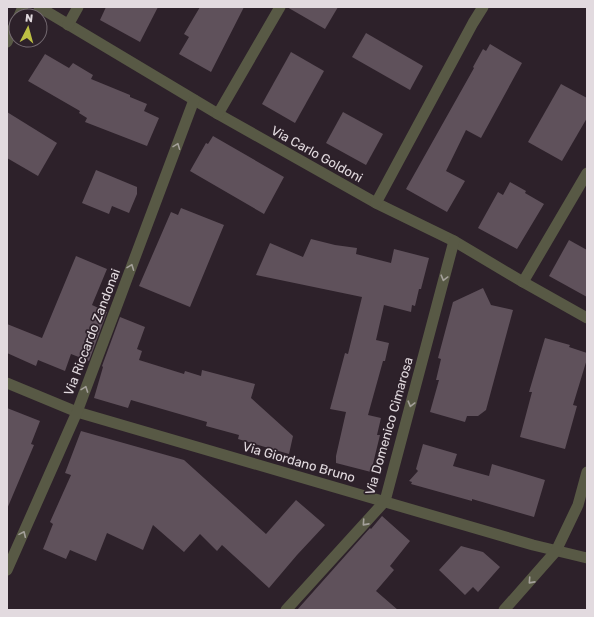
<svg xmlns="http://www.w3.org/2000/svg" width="594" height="617" viewBox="0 0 594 617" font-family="Rubik,sans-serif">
  <rect width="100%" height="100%" fill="#2d212a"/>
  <g fill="#5f515b">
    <polygon points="106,7 158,7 140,42 100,20"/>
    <polygon points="200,7 244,7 211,72 179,54 189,37 184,34"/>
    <polygon points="287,7 338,7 325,29"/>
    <polygon points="366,33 423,66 410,90 352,57"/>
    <polygon points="490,44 522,63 481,138 466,130 446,171 465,181 447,212 406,189 474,68 473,67 483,49 486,51"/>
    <polygon points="291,52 324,71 295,123 262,104"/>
    <polygon points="45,54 69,68 73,63 93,75 91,79 130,95 130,97 147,104 144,111 159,118 147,146 85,122 87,118 79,113 80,111 28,81"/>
    <polygon points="561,84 587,98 587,118 562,161 528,142"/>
    <polygon points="7,112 57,143 38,176 7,158"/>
    <polygon points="343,112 383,134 366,165 326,143"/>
    <polygon points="213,136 284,177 264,214 190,171 206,143 208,144"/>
    <polygon points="96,170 137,187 137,194 129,213 112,206 109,214 82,203"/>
    <polygon points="510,182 526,191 525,193 544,204 517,249 478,228 498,192 503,195"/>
    <polygon points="181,208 224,225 190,307 139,286 171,212 178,215"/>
    <polygon points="311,239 335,245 357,248 356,254 391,263 394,249 429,258 421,289 419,289 415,306 412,305 411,312 384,305 376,340 389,343 385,361 383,361 368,415 381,418 377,435 380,435 371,472 336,463 336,456 346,412 330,409 345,353 348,354 362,297 256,275 270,243 303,257"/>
    <polygon points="569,240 587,250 587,297 549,276"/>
    <polygon points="76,256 107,269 92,305 107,312 89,361 71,354 65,371 38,360 36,366 7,353 7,324 42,338"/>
    <polygon points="483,288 491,305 513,310 486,410 478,416 467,416 465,422 430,412 439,380 436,380 441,359 438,358 453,302"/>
    <polygon points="120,317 145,327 137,349 142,351 139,360 184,374 185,371 201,376 202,370 255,384 251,398 293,436 289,454 238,439 239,435 206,426 207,422 131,400 128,408 94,398 103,367 102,366"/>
    <polygon points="545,338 570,345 569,347 587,353 587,359 573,405 577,406 565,449 520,437 532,392 529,392"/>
    <polygon points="7,408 40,421 31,444 34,445 7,509"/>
    <polygon points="81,431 184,460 266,534 296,500 325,525 297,555 269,588 222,545 217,551 200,534 184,552 153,525 143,550 107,533 96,561 70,550 66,559 43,549 53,524 50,522 71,475 65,473"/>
    <polygon points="423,444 457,454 453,466 489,476 492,464 545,480 534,517 472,499 472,501 411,484 412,482 409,481 418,471 416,469"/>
    <polygon points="382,516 410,541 390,566 394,570 376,591 398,610 297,610 370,528 371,529"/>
    <polygon points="461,546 483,552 500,567 478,592 473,587 465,595 439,570"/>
  </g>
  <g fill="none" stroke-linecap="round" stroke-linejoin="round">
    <g stroke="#585945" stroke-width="11">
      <polyline points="39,7 218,114 376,203 454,241 523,282 587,318"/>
      <polyline points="19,16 23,7"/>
      <polyline points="68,25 78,7"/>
      <polyline points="7,42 16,22"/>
      <polyline points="218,114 280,7"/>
      <polyline points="376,203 473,23 483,7"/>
      <polyline points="523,282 587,173"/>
      <polyline points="7,383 77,412 533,545 587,558"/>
      <polyline points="7,570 77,412 194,100"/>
      <polyline points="286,610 385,501 454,241"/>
      <polyline points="504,610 556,551 578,505 587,472"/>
    </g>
  </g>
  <defs><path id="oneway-chevron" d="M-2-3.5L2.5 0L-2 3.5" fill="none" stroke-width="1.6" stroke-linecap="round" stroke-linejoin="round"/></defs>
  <g stroke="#a4a09a">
    <use href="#oneway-chevron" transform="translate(177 146) rotate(-69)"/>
    <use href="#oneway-chevron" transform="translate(131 267) rotate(-69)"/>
    <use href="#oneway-chevron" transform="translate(444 278) rotate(105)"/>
    <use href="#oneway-chevron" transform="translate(85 389) rotate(-70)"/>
    <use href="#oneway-chevron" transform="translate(411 404) rotate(105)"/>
    <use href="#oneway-chevron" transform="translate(365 523) rotate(132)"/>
    <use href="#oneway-chevron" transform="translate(23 534) rotate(-66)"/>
    <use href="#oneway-chevron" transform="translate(531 581) rotate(132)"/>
  </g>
  <g text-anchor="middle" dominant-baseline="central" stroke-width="3.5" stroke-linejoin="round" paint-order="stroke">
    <g font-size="13" fill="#e2dadf" stroke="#2d212a">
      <text transform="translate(317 154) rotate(29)">Via Carlo Goldoni</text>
      <text transform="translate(92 332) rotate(-69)">Via Riccardo Zandonai</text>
      <text transform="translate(389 426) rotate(-74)">Via Domenico Cimarosa</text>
      <text transform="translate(299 462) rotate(16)">Via Giordano Bruno</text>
    </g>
  </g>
  <rect width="594" height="617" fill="none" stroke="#e2dadf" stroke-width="16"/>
  <g transform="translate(28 28) rotate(6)"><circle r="19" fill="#2d212a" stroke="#756b72"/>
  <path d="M0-3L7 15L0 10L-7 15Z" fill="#bdbf43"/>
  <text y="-6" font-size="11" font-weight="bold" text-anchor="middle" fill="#e2dadf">N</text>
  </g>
</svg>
